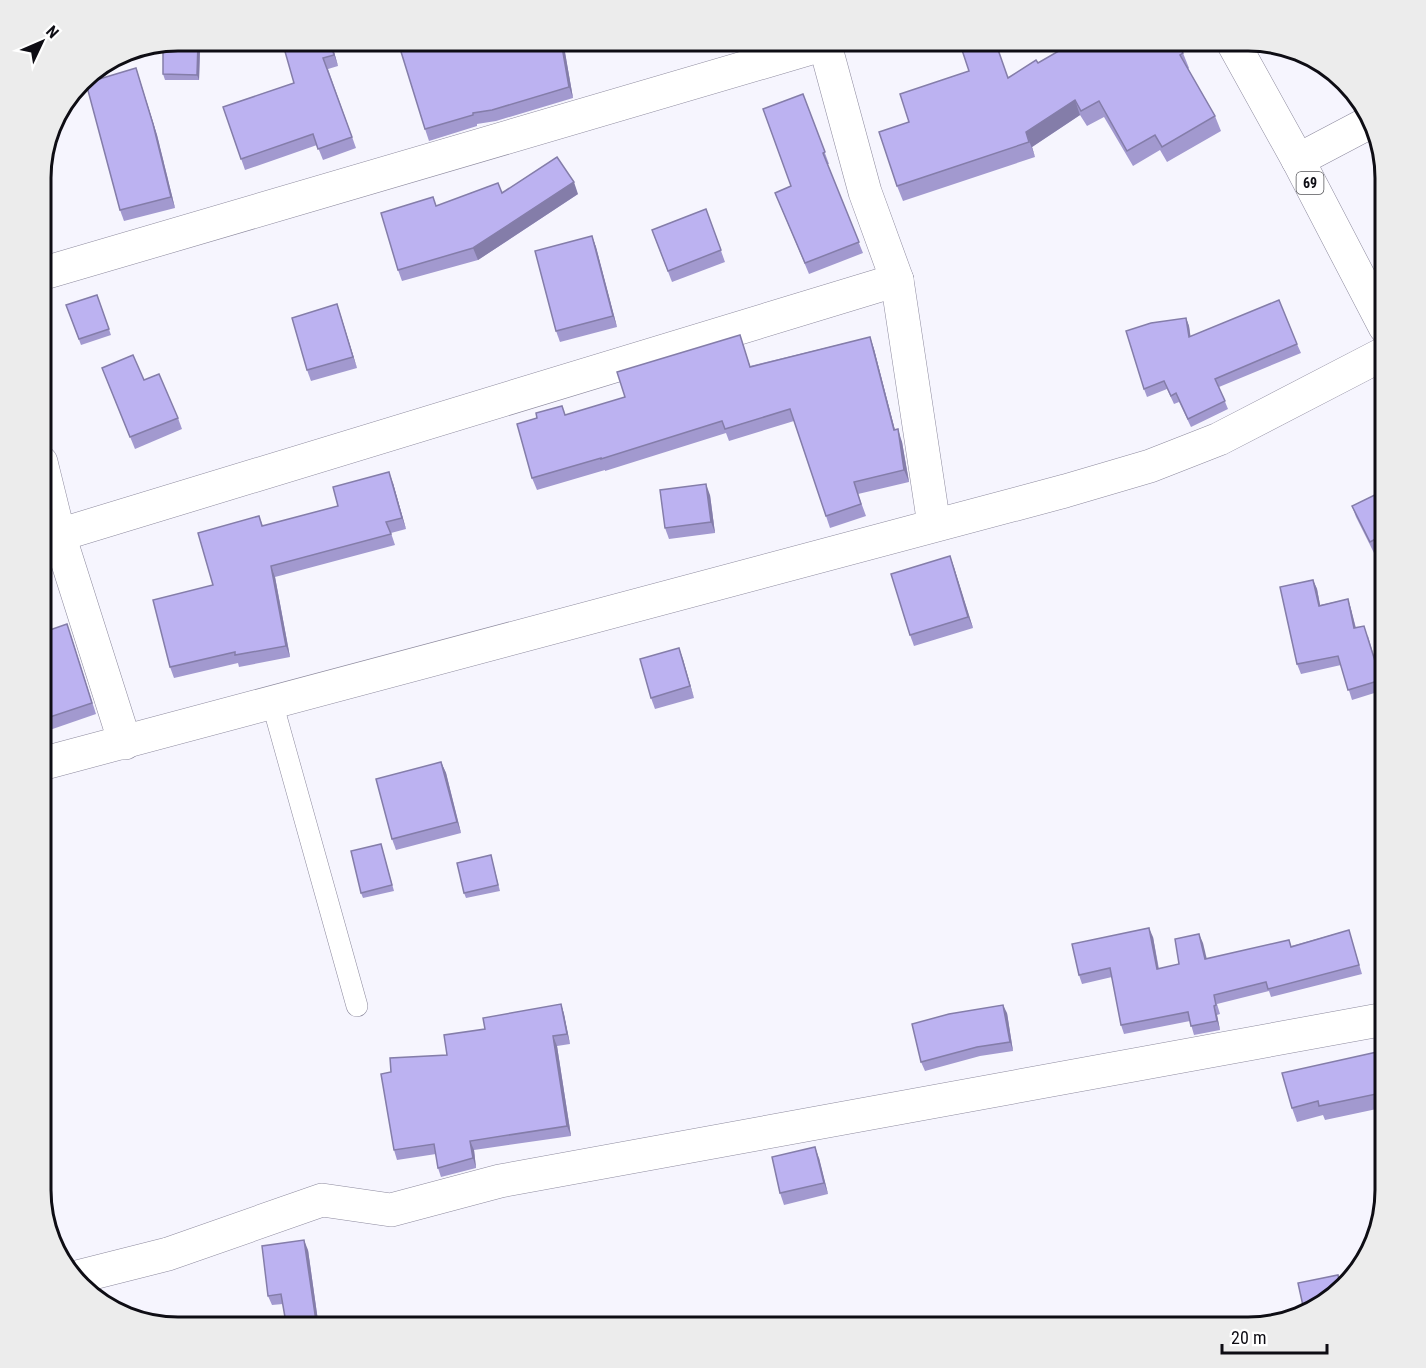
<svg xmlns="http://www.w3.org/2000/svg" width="1426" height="1368" viewBox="0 0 1426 1368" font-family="'Roboto Condensed',sans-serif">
  <rect width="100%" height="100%" fill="#f6f5fe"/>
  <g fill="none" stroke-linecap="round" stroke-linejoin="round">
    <defs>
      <polyline id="service" points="272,702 357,1006"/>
      <g id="minor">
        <polyline points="824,41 865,192 897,280 934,525"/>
        <polyline points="1298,160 1372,121"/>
        <polyline points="41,274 825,44"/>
        <polyline points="41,462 59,535 125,743"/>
        <polyline points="59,535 897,280"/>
        <polyline points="41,764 1065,491 1150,466 1219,439 1385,353"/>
        <polyline points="73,1278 168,1254 322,1200 391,1210 500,1181 1385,1019"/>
      </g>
      <polyline id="primary" points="1232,41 1298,160 1385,327"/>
    </defs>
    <use href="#service" stroke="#8d8a9e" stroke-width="22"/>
    <use href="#minor" stroke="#8d8a9e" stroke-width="34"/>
    <use href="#primary" stroke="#8d8a9e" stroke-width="34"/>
    <use href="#service" stroke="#fff" stroke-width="21"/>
    <use href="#minor" stroke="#fff" stroke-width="33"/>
    <use href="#primary" stroke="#fff" stroke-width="33"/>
  </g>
  <g fill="#a299cf">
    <polygon points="282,41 331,41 338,66 328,69 356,148 323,160 317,145 245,170 223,107 294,83"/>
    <polygon points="477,41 563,41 573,98 496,121 477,124 477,126 429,141 425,129 452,45"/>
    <polygon points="200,48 199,80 165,80 163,74"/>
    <polygon points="1183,53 1189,68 1188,69 1215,116 1221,131 1167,162 1160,150 1133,166 1104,117 1087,126 1080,115 1032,147 1035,157 903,201 897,186 909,122 1008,78 1038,63"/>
    <polygon points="136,68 157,135 175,208 124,221 120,210"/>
    <polygon points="803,94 829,164 827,164 863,253 809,274 775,193 791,186"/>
    <polygon points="502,193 578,194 478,260 402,281 398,270 433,197 436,206"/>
    <polygon points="706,209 725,262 672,282 652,230"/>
    <polygon points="592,236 596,247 617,327 560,342 556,331"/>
    <polygon points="97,295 111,335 81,345 66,305"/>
    <polygon points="337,304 357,368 311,381 307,370"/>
    <polygon points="1186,318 1189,326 1190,336 1297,344 1301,353 1219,387 1228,409 1191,427 1179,402 1174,404 1167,389 1147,397 1144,389"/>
    <polygon points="740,335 750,366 870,337 874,349 895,430 902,442 909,482 858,494 866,516 830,528 794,421 729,441 726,433 605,471 605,470 537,490 532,478 625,397"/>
    <polygon points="102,368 144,380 178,418 182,429 135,449"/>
    <polygon points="393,483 406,529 391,533 395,545 275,577 290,657 239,667 238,663 174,678 170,667 213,585 259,516 263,526 338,506"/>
    <polygon points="1385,490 1385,548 1374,553 1356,517 1352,506"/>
    <polygon points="710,495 715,533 669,539 665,528"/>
    <polygon points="950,556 973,628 914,646 910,635"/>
    <polygon points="1313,580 1317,589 1320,605 1348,599 1351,609 1356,628 1368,636 1384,690 1352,700 1341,665 1301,674 1297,664"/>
    <polygon points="41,633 71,635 96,714 41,733"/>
    <polygon points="679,648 694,698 655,709 651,698"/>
    <polygon points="441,762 446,773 461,833 396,850 392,839"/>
    <polygon points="381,844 394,891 363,898 361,893"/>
    <polygon points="491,855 500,891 466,898 464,893"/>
    <polygon points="1349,930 1362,974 1271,997 1269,991 1217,1004 1220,1014 1217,1015 1220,1030 1194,1035 1190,1021 1124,1034 1121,1025 1112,977 1082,984 1079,975 1153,937 1159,969 1179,964 1199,934 1206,959 1289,940 1291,946"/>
    <polygon points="561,1004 564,1014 570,1044 557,1046 571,1136 474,1150 476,1168 441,1177 438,1168 436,1154 397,1160 394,1150 391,1072 447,1055 485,1029"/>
    <polygon points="1007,1013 1013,1051 980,1056 925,1071 921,1062"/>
    <polygon points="1386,1050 1386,1107 1325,1120 1323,1115 1297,1122 1292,1108"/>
    <polygon points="819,1158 828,1194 784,1205 780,1193"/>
    <polygon points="308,1250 319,1328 288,1328 283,1304 272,1305 268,1296"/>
  </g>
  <g fill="#847da9">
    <polygon points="330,41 331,41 338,66 334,55"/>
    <polygon points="561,41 563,41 573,98 569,87"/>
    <polygon points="198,42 200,48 199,80 197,75"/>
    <polygon points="136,68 157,135 175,208 171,197"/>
    <polygon points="1075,100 1080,115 1032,147 1035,157 1026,132"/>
    <polygon points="574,182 578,194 478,260 473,248"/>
    <polygon points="592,236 596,247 617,327 613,316"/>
    <polygon points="337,304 341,316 357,368 353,357"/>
    <polygon points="1186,318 1189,326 1192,346 1189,337"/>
    <polygon points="870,337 874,349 898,442 894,430"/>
    <polygon points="898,429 902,442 909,482 904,470"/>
    <polygon points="389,472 393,483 406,529 402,518"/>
    <polygon points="706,484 710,495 715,533 711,522"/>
    <polygon points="950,556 954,567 973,628 968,617"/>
    <polygon points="271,566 275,577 290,657 286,646"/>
    <polygon points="1313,580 1317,589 1322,615 1319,606"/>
    <polygon points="1348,599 1351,609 1358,638 1354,628"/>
    <polygon points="679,648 683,659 694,698 690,686"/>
    <polygon points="441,762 446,773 461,833 457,822"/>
    <polygon points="1149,928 1153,937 1160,978 1157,969"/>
    <polygon points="1199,934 1203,943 1209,968 1205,959"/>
    <polygon points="561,1004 564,1014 570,1044 567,1034"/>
    <polygon points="1003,1005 1007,1013 1013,1051 1010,1042"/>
    <polygon points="1214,1006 1217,1015 1220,1030 1217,1021"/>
    <polygon points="553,1036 557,1046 571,1136 567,1126"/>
    <polygon points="470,1141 474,1150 476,1168 473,1158"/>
    <polygon points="815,1147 819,1158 828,1194 824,1183"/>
    <polygon points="304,1240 308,1250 319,1328 317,1328"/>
  </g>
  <g fill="#bcb2f1" stroke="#847da9" stroke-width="1.5">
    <polygon points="282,41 330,41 334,55 323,58 352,137 318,149 313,134 241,159 223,107 294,83"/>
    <polygon points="404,41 450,41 452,45 477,41 561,41 569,87 492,110 473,113 473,115 425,129 398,42"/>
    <polygon points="959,41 995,41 1008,78 1036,60 1038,63 1076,41 1176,41 1183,53 1180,55 1215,116 1162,147 1155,135 1127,151 1099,101 1081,111 1075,100 1026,132 1029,142 897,186 879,132 909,122 900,94 969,71"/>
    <polygon points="171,42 198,42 197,75 163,74 163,43"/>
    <polygon points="136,68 153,124 171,197 120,210 86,83"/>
    <polygon points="803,94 825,152 823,153 859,242 805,263 775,193 791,186 763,109"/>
    <polygon points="557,157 574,182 473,248 398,270 381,213 433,197 436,206 498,183 502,193"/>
    <polygon points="706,209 721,250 668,271 652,230"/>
    <polygon points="592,236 613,316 556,331 535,251"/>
    <polygon points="97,295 109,329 79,339 66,305"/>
    <polygon points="1279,300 1297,344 1215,379 1225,401 1188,419 1176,393 1171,396 1164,381 1144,389 1126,331 1151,323 1186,318 1189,337"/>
    <polygon points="337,304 353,357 307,370 292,318"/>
    <polygon points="740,335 750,367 870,337 894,430 898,429 904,470 854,482 861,504 826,516 790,409 725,429 722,421 601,459 601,458 532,478 517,424 537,418 536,413 562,406 565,415 625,397 617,372"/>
    <polygon points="133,355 144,380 159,374 178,418 130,437 102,368"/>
    <polygon points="389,472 402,518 386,522 391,534 271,566 286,646 235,655 235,652 170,667 153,600 213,585 198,533 259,516 262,526 338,506 333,487"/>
    <polygon points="706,484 711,522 665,528 660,490"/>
    <polygon points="1385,490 1385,534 1370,542 1352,506"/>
    <polygon points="950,556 968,617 910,635 891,574"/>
    <polygon points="1313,580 1319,606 1348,599 1354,628 1364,626 1381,680 1348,690 1338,656 1297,664 1280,587"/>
    <polygon points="67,624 92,703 41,720 41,633"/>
    <polygon points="679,648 690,686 651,698 640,659"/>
    <polygon points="441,762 457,822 392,839 376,779"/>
    <polygon points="381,844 392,885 361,893 351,851"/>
    <polygon points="491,855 498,885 464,893 457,863"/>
    <polygon points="1149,928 1157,969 1179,964 1175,939 1199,934 1205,959 1289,940 1291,947 1349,930 1359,965 1268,989 1266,982 1214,995 1216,1005 1214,1006 1217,1021 1191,1026 1188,1012 1121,1025 1110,968 1079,975 1072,944"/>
    <polygon points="561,1004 567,1034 553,1036 567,1126 470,1141 473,1158 438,1168 434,1144 394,1150 381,1074 391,1072 390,1058 447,1055 444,1035 485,1029 483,1018"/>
    <polygon points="1003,1005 1010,1042 977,1047 921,1062 912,1024 949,1014"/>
    <polygon points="1386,1050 1386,1092 1319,1106 1318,1101 1292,1108 1282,1073"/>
    <polygon points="815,1147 824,1183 780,1193 772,1157"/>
    <polygon points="304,1240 317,1328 292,1328 291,1322 286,1323 281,1294 268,1296 262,1246"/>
    <polygon points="1338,1275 1341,1290 1339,1293 1305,1315 1298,1283"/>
  </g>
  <g text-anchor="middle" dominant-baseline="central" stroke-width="6" stroke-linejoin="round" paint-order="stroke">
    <rect fill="#fff" stroke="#56565a" stroke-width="1.5" x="1296.5" y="172" width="27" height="22" rx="4.5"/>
    <g font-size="14" font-weight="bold" fill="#0e0d14">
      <text x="1310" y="183">69</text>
    </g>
  </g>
  <path d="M0 0H1426V1368H0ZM178 51H1248A127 127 0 0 1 1375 178V1190A127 127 0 0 1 1248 1317H178A127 127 0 0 1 51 1190V178A127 127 0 0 1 178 51Z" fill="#ececec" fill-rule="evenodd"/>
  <path fill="none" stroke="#0e0d14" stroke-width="3" d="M178 51H1248A127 127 0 0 1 1375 178V1190A127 127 0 0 1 1248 1317H178A127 127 0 0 1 51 1190V178A127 127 0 0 1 178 51Z"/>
  <g transform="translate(42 42) rotate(46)" stroke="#ffffff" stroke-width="4.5" paint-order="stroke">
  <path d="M0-4.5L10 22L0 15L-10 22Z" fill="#0e0d14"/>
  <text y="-9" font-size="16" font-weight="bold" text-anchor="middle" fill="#0e0d14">N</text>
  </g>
  <path d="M1222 1344v9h105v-9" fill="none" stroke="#0e0d14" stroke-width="3"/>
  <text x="1231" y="1344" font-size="18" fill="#0e0d14" stroke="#ffffff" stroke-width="4.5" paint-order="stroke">20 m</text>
</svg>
